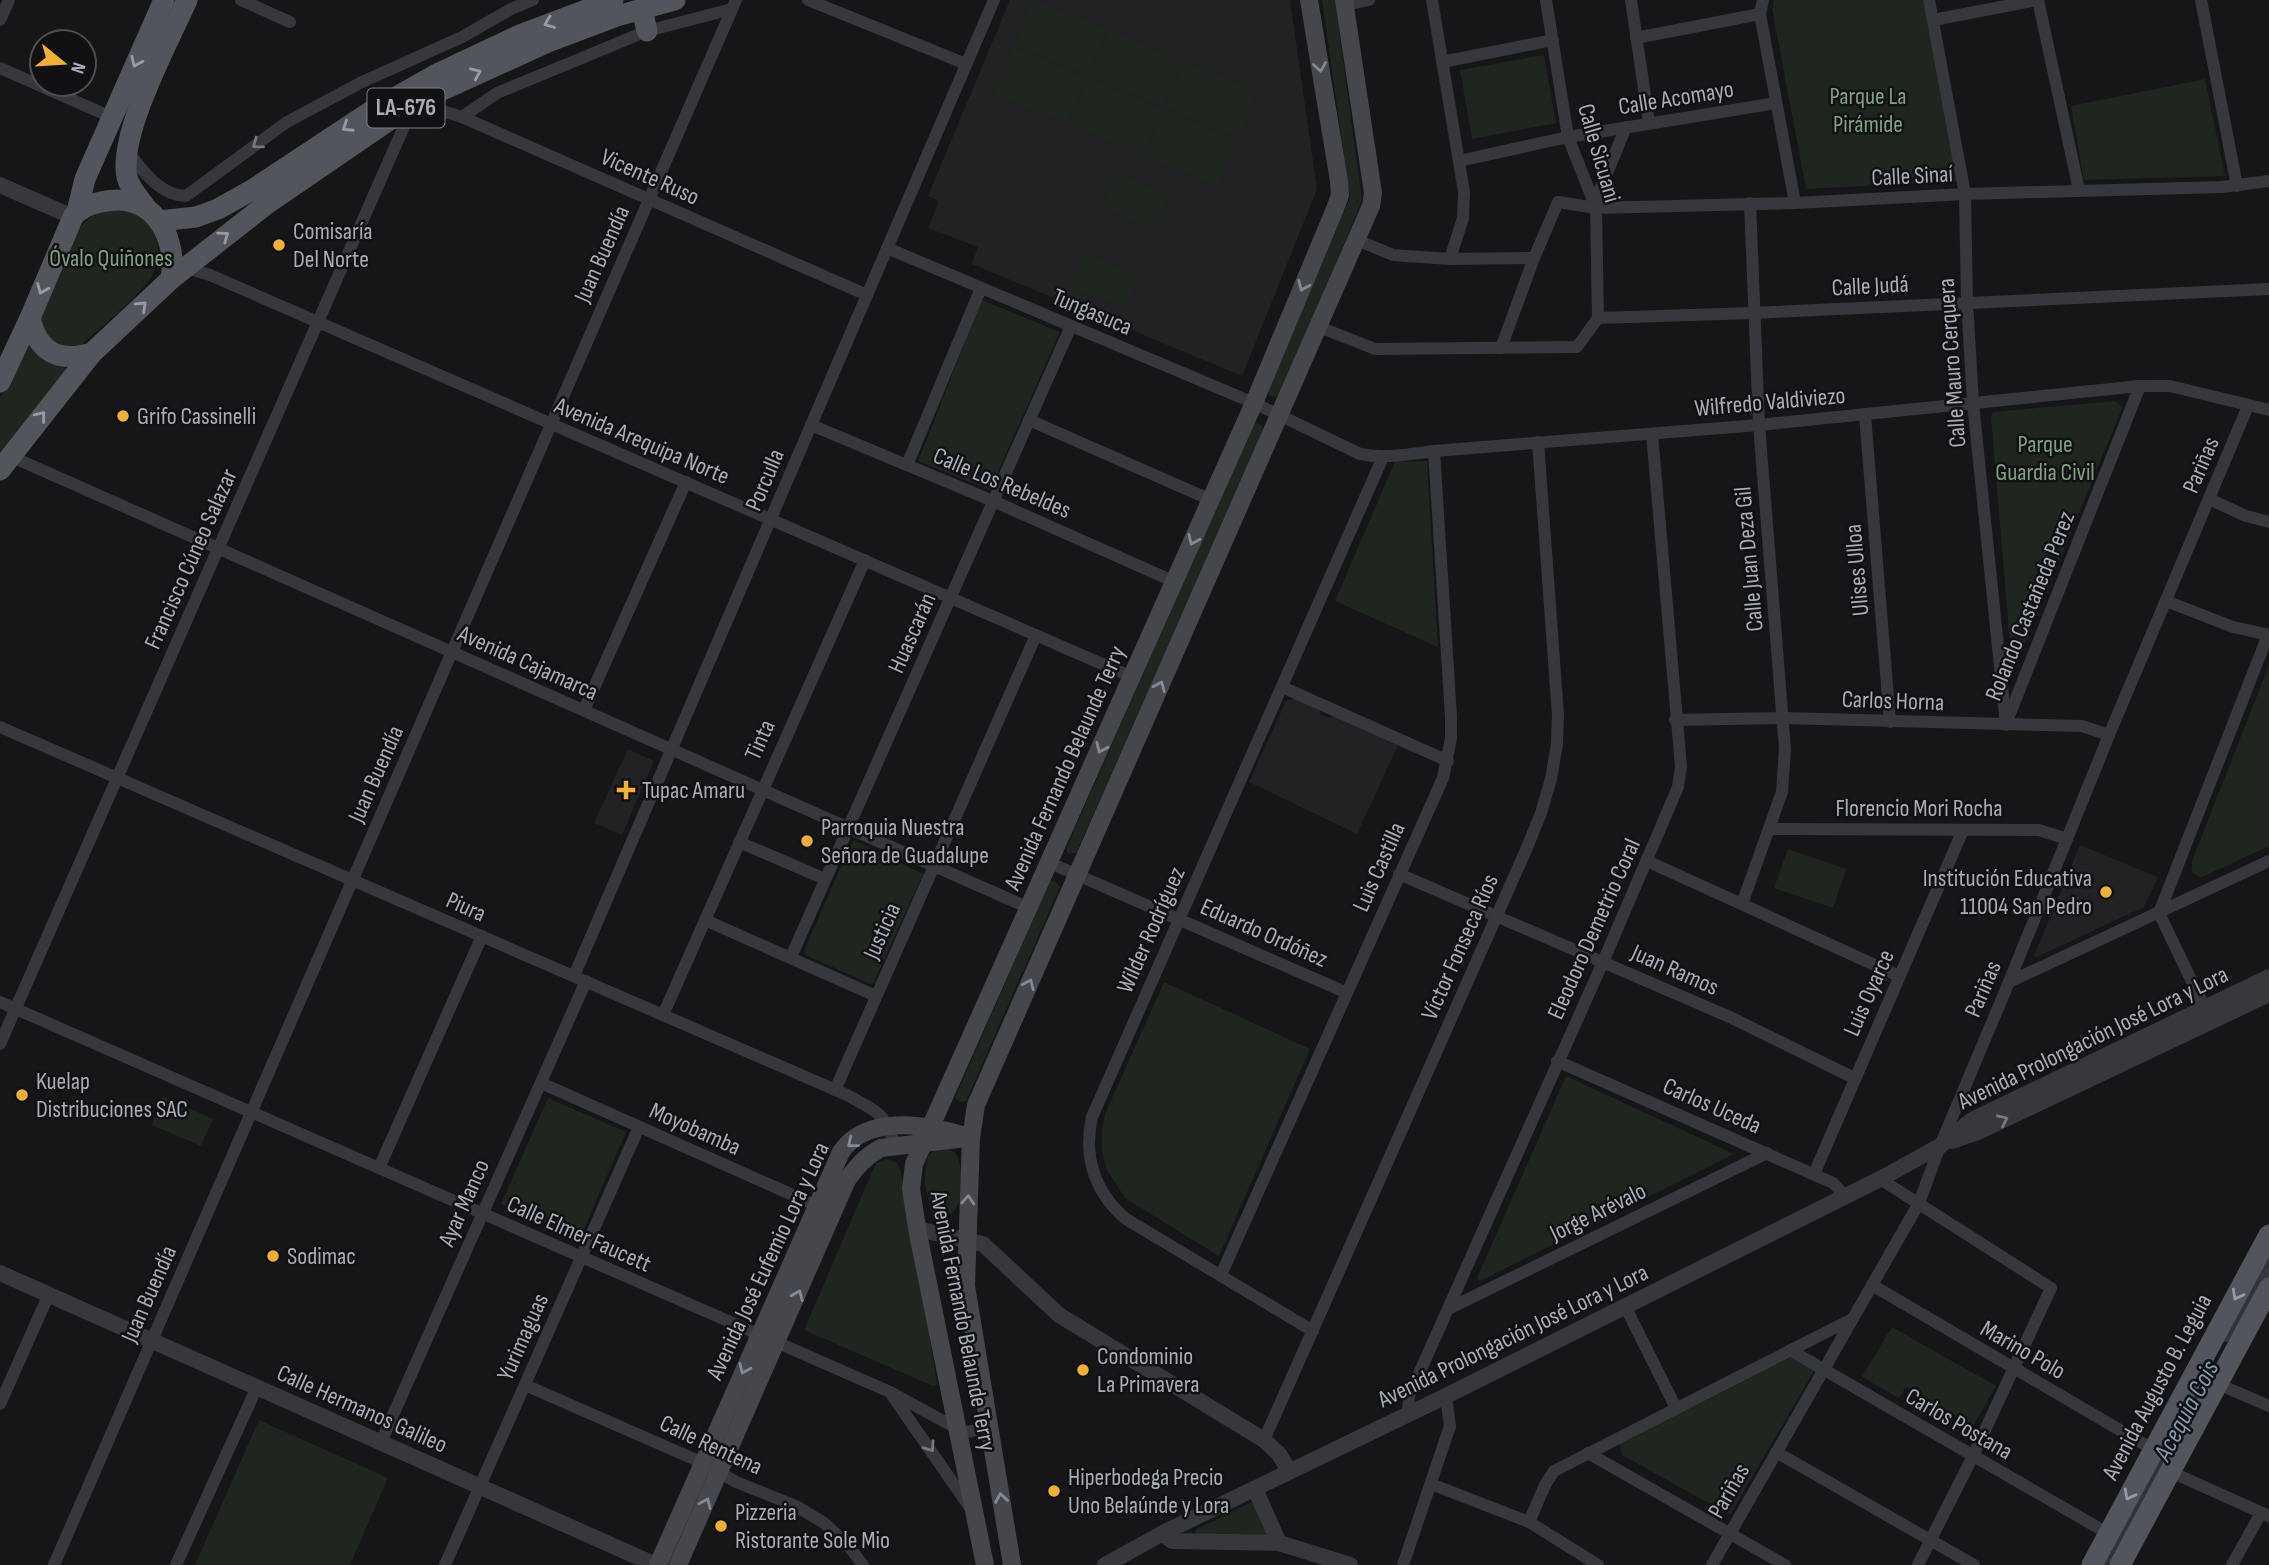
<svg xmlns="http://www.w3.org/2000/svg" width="2269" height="1565" viewBox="0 0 2269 1565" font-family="'Sofia Sans Condensed',sans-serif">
  <rect width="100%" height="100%" fill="#161618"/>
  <g fill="#222225">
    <polygon points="1010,0 1290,0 1317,189 1242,376 972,264 978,247 928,228 939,201 928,196"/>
    <polygon points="1296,698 1318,707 1321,715 1329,718 1335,715 1398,745 1357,834 1249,782 1286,701"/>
    <polygon points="628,749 654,761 622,835 594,823"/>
    <polygon points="2080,845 2158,877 2144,907 2037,957 2034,956"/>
  </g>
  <g fill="#1e261f">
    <polygon points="1033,0 1107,29 1087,75 1014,45"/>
    <polygon points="1322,0 1335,0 1362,200 1280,397 1270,396 1268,391 1350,198"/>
    <polygon points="1774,0 1923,0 1957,181 1806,189 1772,8"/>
    <polygon points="1109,30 1182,60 1163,107 1090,76"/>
    <polygon points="1013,47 1086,78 1067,124 994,94"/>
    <polygon points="1544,55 1556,123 1472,139 1460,70"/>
    <polygon points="1184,61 1257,92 1238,138 1165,107"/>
    <polygon points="1088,79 1162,109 1143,155 1069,125"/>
    <polygon points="2205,79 2225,176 2084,180 2071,106"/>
    <polygon points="1164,110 1237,140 1218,187 1145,156"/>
    <polygon points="1116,173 1169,195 1155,230 1102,208"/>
    <path d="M119,207C125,210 133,211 139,215C159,228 164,257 151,277C137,299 98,329 78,348L51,346L39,322L75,232L99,209Z"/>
    <polygon points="1083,253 1138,275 1125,309 1069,287"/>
    <polygon points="982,300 1060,332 990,490 918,461"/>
    <polygon points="26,341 44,360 69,369 0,459 0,398"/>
    <polygon points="2115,401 2122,408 2015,668 2012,668 1991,416 1994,412"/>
    <polygon points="1256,423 1262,425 1264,430 1076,853 1068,854 1066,849 1253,424"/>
    <polygon points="1427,461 1438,647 1335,601 1395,462"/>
    <polygon points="2269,665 2269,846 2200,878 2192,872 2192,861"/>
    <polygon points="853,840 923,874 874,982 870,984 806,955 804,951"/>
    <polygon points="1788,849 1846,869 1833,908 1774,888"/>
    <polygon points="1050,881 1054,881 1060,887 966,1101 960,1102 955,1098"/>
    <polygon points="1164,982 1310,1049 1219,1256 1125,1198 1107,1170 1102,1151 1102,1131 1105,1114"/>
    <polygon points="1566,1076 1734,1154 1480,1281 1477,1279 1478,1276"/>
    <polygon points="163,1097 213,1119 201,1146 152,1125"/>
    <polygon points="548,1098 626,1132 580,1238 501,1204"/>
    <path d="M945,1148C949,1150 952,1150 955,1153C966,1166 968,1233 931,1211L924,1180L928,1156L936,1149Z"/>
    <polygon points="887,1159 897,1163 900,1168 934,1363 937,1385 933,1386 804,1330 876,1163"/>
    <polygon points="1892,1327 1996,1386 1973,1426 1906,1387 1899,1398 1862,1377"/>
    <polygon points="1794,1356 1815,1369 1730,1515 1622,1455 1620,1444"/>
    <polygon points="259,1420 388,1478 350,1565 195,1565"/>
    <polygon points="1252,1502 1267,1535 1196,1534 1195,1530"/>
  </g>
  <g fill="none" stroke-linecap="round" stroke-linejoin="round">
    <g stroke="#2c353c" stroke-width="14">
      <polyline points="2227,1335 2269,1258"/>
      <polyline points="2105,1565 2194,1396"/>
    </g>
    <g stroke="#37383d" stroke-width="12">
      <polyline points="241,0 290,22"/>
      <polyline points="808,0 966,64"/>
      <polyline points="1432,0 1464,192 1463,218 1450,259"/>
      <polyline points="1546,0 1568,137 1596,208 1598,318"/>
      <polyline points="1631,0 1649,123"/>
      <polyline points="1763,0 1760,14 1795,203"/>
      <polyline points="1929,0 1965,194 1967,302 1973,403 2006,725"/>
      <polyline points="2038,0 2079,190"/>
      <polyline points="2201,0 2237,186"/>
      <polyline points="1345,5 1369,0"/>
      <polyline points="0,20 9,0"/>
      <polyline points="1933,20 2037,0"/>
      <polyline points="1636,38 1760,14"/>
      <polyline points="1442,62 1553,40"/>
      <polyline points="0,68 111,117"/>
      <polyline points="415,103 462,117 867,295"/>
      <polyline points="462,117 497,93 647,31 732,9"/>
      <path d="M127,150C142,170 159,195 186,196L287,122L362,82L462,37L511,9L533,0"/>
      <polyline points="1459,161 1568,137 1776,103"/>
      <polyline points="1596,208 1600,190 1626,127"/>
      <polyline points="1357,240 1393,255 1450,259 1534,258"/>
      <path d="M887,248L1254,403L1360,454C1385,459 1409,454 1434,451L1759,425L2140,386H2170L2269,410"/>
      <polyline points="183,267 210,275 1132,677"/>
      <polyline points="1598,318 1753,313 2269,289"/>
      <polyline points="1319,327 1375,349 1577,347 1598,318"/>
      <polyline points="1501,348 1534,258 1558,202 1596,208 1795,203 1965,194 2222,187 2269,181"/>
      <polyline points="1865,415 1890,722"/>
      <polyline points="1029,420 1211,500"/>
      <polyline points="811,425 993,501 1175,582"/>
      <polyline points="10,456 1029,908"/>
      <polyline points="907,465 981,288"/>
      <polyline points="2209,499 2246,516 2269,522"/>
      <polyline points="2166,601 2233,627 2269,635"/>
      <polyline points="1282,687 1448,761"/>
      <polyline points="584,710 686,482"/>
      <polyline points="1675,720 1784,718 2082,726 2109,735"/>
      <polyline points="2007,721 2140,386"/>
      <path d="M0,727L847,1095C877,1112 886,1112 895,1147"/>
      <polyline points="1769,829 2039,830 2067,839"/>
      <polyline points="739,842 825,879"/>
      <polyline points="1647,861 1899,976"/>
      <polyline points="1050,863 1345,992"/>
      <polyline points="1399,874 1732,1018 1854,1078"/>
      <polyline points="1742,904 1782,792 1785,749 1759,425 1750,203"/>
      <polyline points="705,920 876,996"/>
      <polyline points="791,957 1071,326"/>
      <polyline points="574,976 994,0"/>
      <polyline points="2009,982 2269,861"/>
      <polyline points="0,1002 890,1392 958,1429 966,1432 989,1428"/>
      <polyline points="663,1015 865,560"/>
      <polyline points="2208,1015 2159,913 2268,635"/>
      <polyline points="0,1044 413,106"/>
      <polyline points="1557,1061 1833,1183 1845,1196"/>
      <polyline points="541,1083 822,1208"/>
      <polyline points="835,1090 1036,635"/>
      <polyline points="379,1168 482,936"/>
      <polyline points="1814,1174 1963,830"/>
      <polyline points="1880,1179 2051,1288 1973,1456 1918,1565"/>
      <polyline points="2251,1268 2269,1277"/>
      <polyline points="1221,1275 1443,778 1451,738 1451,717 1434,451"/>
      <polyline points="1872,1285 2154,1450"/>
      <polyline points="1625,1306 1676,1408"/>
      <polyline points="1448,1309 1767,1153"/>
      <path d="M1313,1331L1126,1219C1095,1193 1083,1157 1092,1117L1383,457"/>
      <polyline points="1790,1350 2109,1534"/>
      <polyline points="2218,1384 2269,1406"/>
      <polyline points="525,1385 703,1463 736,1482 796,1506 824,1523 848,1545 863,1565"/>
      <polyline points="892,1395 969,1506"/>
      <polyline points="0,1404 49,1294"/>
      <polyline points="1408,1413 1409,1396 1603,962 1678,787 1681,766 1652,434"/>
      <polyline points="1264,1440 1526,850 1541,813 1551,779 1557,744 1558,715 1538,442"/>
      <polyline points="381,1442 586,981"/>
      <polyline points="1776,1452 1974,1565"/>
      <polyline points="1588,1453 1785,1565"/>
      <polyline points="2171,1472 2269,1516"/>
      <polyline points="1431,1484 1529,1522 1598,1565"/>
      <polyline points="1529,1522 1545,1485 1554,1471 1852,1319"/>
      <polyline points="54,1565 736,0"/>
      <polyline points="176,1565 257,1387"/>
      <polyline points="445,1565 639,1127"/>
      <polyline points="1403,1565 1450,1426 1446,1396"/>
      <polyline points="1712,1565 1919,1203 1940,1146 2009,982 2109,735 2248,406"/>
      <polyline points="2232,1565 2261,1513"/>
    </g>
    <g stroke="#37383d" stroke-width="16">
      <polyline points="0,185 73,217"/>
      <polyline points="1952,1141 1978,1132 2269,994"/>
      <polyline points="918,1229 983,1244 1059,1315 1264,1440 1279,1454 1289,1471"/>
      <polyline points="0,1273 656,1565"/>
      <polyline points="1255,1489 1279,1543"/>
      <polyline points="1163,1533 1172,1541 1279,1543 1350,1565"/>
      <polyline points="1105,1565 1163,1533 1446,1396 1880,1179 1940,1146 1972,1120 2269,977"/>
    </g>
    <g stroke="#45474d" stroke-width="18">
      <path d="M658,1565L841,1152C844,1148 848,1143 852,1140C883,1116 937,1126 971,1138"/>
      <path d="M678,1565L847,1180C857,1166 866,1156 881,1148L966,1138"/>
      <polyline points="985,1565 918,1234 911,1189 914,1164 1254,403 1335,209 1340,195 1339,181 1309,0"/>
      <polyline points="1012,1565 966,1286 971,1138 976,1105 1371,206 1373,193 1344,0"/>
    </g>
    <g stroke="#53555c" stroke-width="21">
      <polyline points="642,9 647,31"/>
      <path d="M147,209C140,199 130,189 127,177C118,134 169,41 187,0"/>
      <polyline points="77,212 85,179 164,0"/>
      <polyline points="159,221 196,217 218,209 252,190 370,112 437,74 522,34 613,0"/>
      <polyline points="171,279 268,203 414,103 548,42 617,16 675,0"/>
      <polyline points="0,382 30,318"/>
      <path d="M0,470L92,353L171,279C178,234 151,190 101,202C90,204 80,208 73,217L30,318C38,352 58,363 92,353"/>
      <polyline points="2092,1565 2269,1235"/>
      <polyline points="2120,1565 2269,1288"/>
    </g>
  </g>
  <defs><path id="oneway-chevron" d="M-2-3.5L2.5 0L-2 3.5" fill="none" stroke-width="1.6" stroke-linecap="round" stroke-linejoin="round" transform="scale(1.75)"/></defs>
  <g stroke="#979ba6">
    <use href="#oneway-chevron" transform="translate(549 23) rotate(159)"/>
    <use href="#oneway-chevron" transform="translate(136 62) rotate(114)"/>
    <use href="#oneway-chevron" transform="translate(476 73) rotate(-24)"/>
    <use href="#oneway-chevron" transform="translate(347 127) rotate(147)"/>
    <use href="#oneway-chevron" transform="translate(224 236) rotate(-36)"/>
    <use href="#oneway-chevron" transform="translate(42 289) rotate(113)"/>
    <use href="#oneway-chevron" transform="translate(142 306) rotate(-43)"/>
    <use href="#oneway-chevron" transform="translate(41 416) rotate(-51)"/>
    <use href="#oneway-chevron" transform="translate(2237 1295) rotate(118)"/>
    <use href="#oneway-chevron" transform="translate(2129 1495) rotate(118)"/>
  </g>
  <g stroke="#858993">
    <use href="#oneway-chevron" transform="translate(1320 67) rotate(81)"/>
    <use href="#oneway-chevron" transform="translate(1303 286) rotate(113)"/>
    <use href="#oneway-chevron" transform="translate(1193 540) rotate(114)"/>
    <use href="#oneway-chevron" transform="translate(1160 686) rotate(-66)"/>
    <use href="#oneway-chevron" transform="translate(1101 748) rotate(114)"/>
    <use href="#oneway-chevron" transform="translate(1029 984) rotate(-66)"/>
    <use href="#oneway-chevron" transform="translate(852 1143) rotate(141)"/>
    <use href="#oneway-chevron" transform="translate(968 1200) rotate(-86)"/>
    <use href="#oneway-chevron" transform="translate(798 1295) rotate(-67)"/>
    <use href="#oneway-chevron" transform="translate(744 1369) rotate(114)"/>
    <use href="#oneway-chevron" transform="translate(1001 1498) rotate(-100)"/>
    <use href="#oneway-chevron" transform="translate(706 1503) rotate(-66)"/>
  </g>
  <g stroke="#757881">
    <use href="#oneway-chevron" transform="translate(257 144) rotate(144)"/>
    <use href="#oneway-chevron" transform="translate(2003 1120) rotate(-25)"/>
    <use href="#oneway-chevron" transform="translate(930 1447) rotate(55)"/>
  </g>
  <g fill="#f2b134" stroke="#111113" stroke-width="2.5">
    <circle cx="279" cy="245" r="7"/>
    <circle cx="123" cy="416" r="7"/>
    <path d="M622.5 779.5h7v7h7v7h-7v7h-7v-7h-7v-7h7z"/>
    <circle cx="807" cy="841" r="7"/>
    <circle cx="2106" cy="892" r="7"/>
    <circle cx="22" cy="1095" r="7"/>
    <circle cx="273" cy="1256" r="7"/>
    <circle cx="1083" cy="1370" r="7"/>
    <circle cx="1054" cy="1491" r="7"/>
    <circle cx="721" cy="1526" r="7"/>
  </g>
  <g text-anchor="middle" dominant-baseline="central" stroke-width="5" stroke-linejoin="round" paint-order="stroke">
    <rect fill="#111113" stroke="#7b7e86" stroke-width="2" x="367.5" y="88.5" width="77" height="39" rx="5"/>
    <g font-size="23" font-weight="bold" fill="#a8adb8">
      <text x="406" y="108">LA-676</text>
    </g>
    <g font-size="24" fill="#7fa381" stroke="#111113">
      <text x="1868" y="96">Parque La<tspan x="1868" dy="28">Pirámide</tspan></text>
      <text x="111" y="258">Óvalo Quiñones</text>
      <text x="2045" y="444">Parque<tspan x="2045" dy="28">Guardia Civil</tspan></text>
    </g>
    <g font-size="24" fill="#a8adb8" stroke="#111113">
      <text transform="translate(1676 98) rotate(-9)">Calle Acomayo</text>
      <text transform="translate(1599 153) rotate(74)">Calle Sicuani</text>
      <text transform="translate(1912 176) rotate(-3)">Calle Sinaí</text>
      <text transform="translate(650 177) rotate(24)">Vicente Ruso</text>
      <text transform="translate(602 254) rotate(-66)">Juan Buendía</text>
      <text transform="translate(1870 286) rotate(-3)">Calle Judá</text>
      <text transform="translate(1092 312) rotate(23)">Tungasuca</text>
      <text transform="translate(1952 363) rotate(-94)">Calle Mauro Cerquera</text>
      <text transform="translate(1770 402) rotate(-5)">Wilfredo Valdiviezo</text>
      <text transform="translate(642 441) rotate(23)">Avenida Arequipa Norte</text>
      <text transform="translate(2201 465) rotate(-67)">Pariñas</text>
      <text transform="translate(765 480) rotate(-67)">Porculla</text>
      <text transform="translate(1002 483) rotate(23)">Calle Los Rebeldes</text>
      <text transform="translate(191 559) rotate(-66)">Francisco Cúneo Salazar</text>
      <text transform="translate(1749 559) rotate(-95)">Calle Juan Deza Gil</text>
      <text transform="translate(1857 570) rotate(-95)">Ulises Ulloa</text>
      <text transform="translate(2030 606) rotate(-68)">Rolando Castañeda Perez</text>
      <text transform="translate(912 633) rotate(-66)">Huascarán</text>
      <text transform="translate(528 663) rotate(24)">Avenida Cajamarca</text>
      <text transform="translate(1893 701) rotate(2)">Carlos Horna</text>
      <text transform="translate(760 740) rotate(-66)">Tinta</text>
      <text transform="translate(1065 768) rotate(-66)">Avenida Fernando Belaunde Terry</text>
      <text transform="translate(376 774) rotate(-66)">Juan Buendía</text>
      <text x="1919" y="808">Florencio Mori Rocha</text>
      <text transform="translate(1379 867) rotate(-66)">Luis Castilla</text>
      <text transform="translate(466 907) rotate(24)">Piura</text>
      <text transform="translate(1594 929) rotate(-66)">Eleodoro Demetrio Coral</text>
      <text transform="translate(1151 930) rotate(-66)">Wilder Rodríguez</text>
      <text transform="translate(882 931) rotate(-66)">Justicia</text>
      <text transform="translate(1264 933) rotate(24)">Eduardo Ordóñez</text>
      <text transform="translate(1460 947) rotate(-66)">Víctor Fonseca Ríos</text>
      <text transform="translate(1675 970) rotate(24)">Juan Ramos</text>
      <text transform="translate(1983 989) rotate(-67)">Pariñas</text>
      <text transform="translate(1869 993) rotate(-66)">Luis Oyarce</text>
      <text transform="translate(2093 1038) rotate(-26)">Avenida Prolongación José Lora y Lora</text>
      <text transform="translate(1712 1106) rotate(24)">Carlos Uceda</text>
      <text transform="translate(695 1129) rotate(24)">Moyobamba</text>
      <text transform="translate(464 1203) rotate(-66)">Ayar Manco</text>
      <text transform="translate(1598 1212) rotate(-26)">Jorge Arévalo</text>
      <text transform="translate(579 1234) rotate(24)">Calle Elmer Faucett</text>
      <text transform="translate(768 1261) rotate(-65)">Avenida José Eufemio Lora y Lora</text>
      <text transform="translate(149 1294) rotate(-66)">Juan Buendía</text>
      <text transform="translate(963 1321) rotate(79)">Avenida Fernando Belaunde Terry</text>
      <text transform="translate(1513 1336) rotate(-26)">Avenida Prolongación José Lora y Lora</text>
      <text transform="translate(523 1337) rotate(-66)">Yurimaguas</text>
      <text transform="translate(2023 1350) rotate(30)">Marino Polo</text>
      <text transform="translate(2157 1387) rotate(-62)">Avenida Augusto B. Leguia</text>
      <text transform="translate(362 1409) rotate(24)">Calle Hermanos Galileo</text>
      <text transform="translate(1959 1424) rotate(30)">Carlos Postana</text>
      <text transform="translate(711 1445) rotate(25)">Calle Rentena</text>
      <text transform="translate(1729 1491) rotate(-60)">Pariñas</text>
    </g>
    <g font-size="24" fill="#a8adb8" stroke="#111113" text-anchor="start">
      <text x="293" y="231">Comisaría<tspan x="293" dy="28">Del Norte</tspan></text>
      <text x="137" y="416">Grifo Cassinelli</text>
      <text x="642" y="790">Tupac Amaru</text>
      <text x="821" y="827">Parroquia Nuestra<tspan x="821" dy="28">Señora de Guadalupe</tspan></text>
      <text x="2092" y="878" text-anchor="end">Institución Educativa<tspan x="2092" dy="28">11004 San Pedro</tspan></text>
      <text x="36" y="1081">Kuelap<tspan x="36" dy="28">Distribuciones SAC</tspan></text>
      <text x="287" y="1256">Sodimac</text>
      <text x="1097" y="1356">Condominio<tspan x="1097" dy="28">La Primavera</tspan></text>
      <text x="1068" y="1477">Hiperbodega Precio<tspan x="1068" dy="28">Uno Belaúnde y Lora</tspan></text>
      <text x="735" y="1512">Pizzeria<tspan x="735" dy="28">Ristorante Sole Mio</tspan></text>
    </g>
    <g font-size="26" font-style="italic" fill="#7f9bb3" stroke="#111113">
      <text transform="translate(2187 1411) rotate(-62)">Acequia Cois</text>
    </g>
  </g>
  <g transform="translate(63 63) rotate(108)"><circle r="33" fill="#111113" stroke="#4d4f55" stroke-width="2"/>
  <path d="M0-5L12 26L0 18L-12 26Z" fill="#f2b134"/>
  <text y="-10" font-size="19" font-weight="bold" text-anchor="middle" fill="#a8adb8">N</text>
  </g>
</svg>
